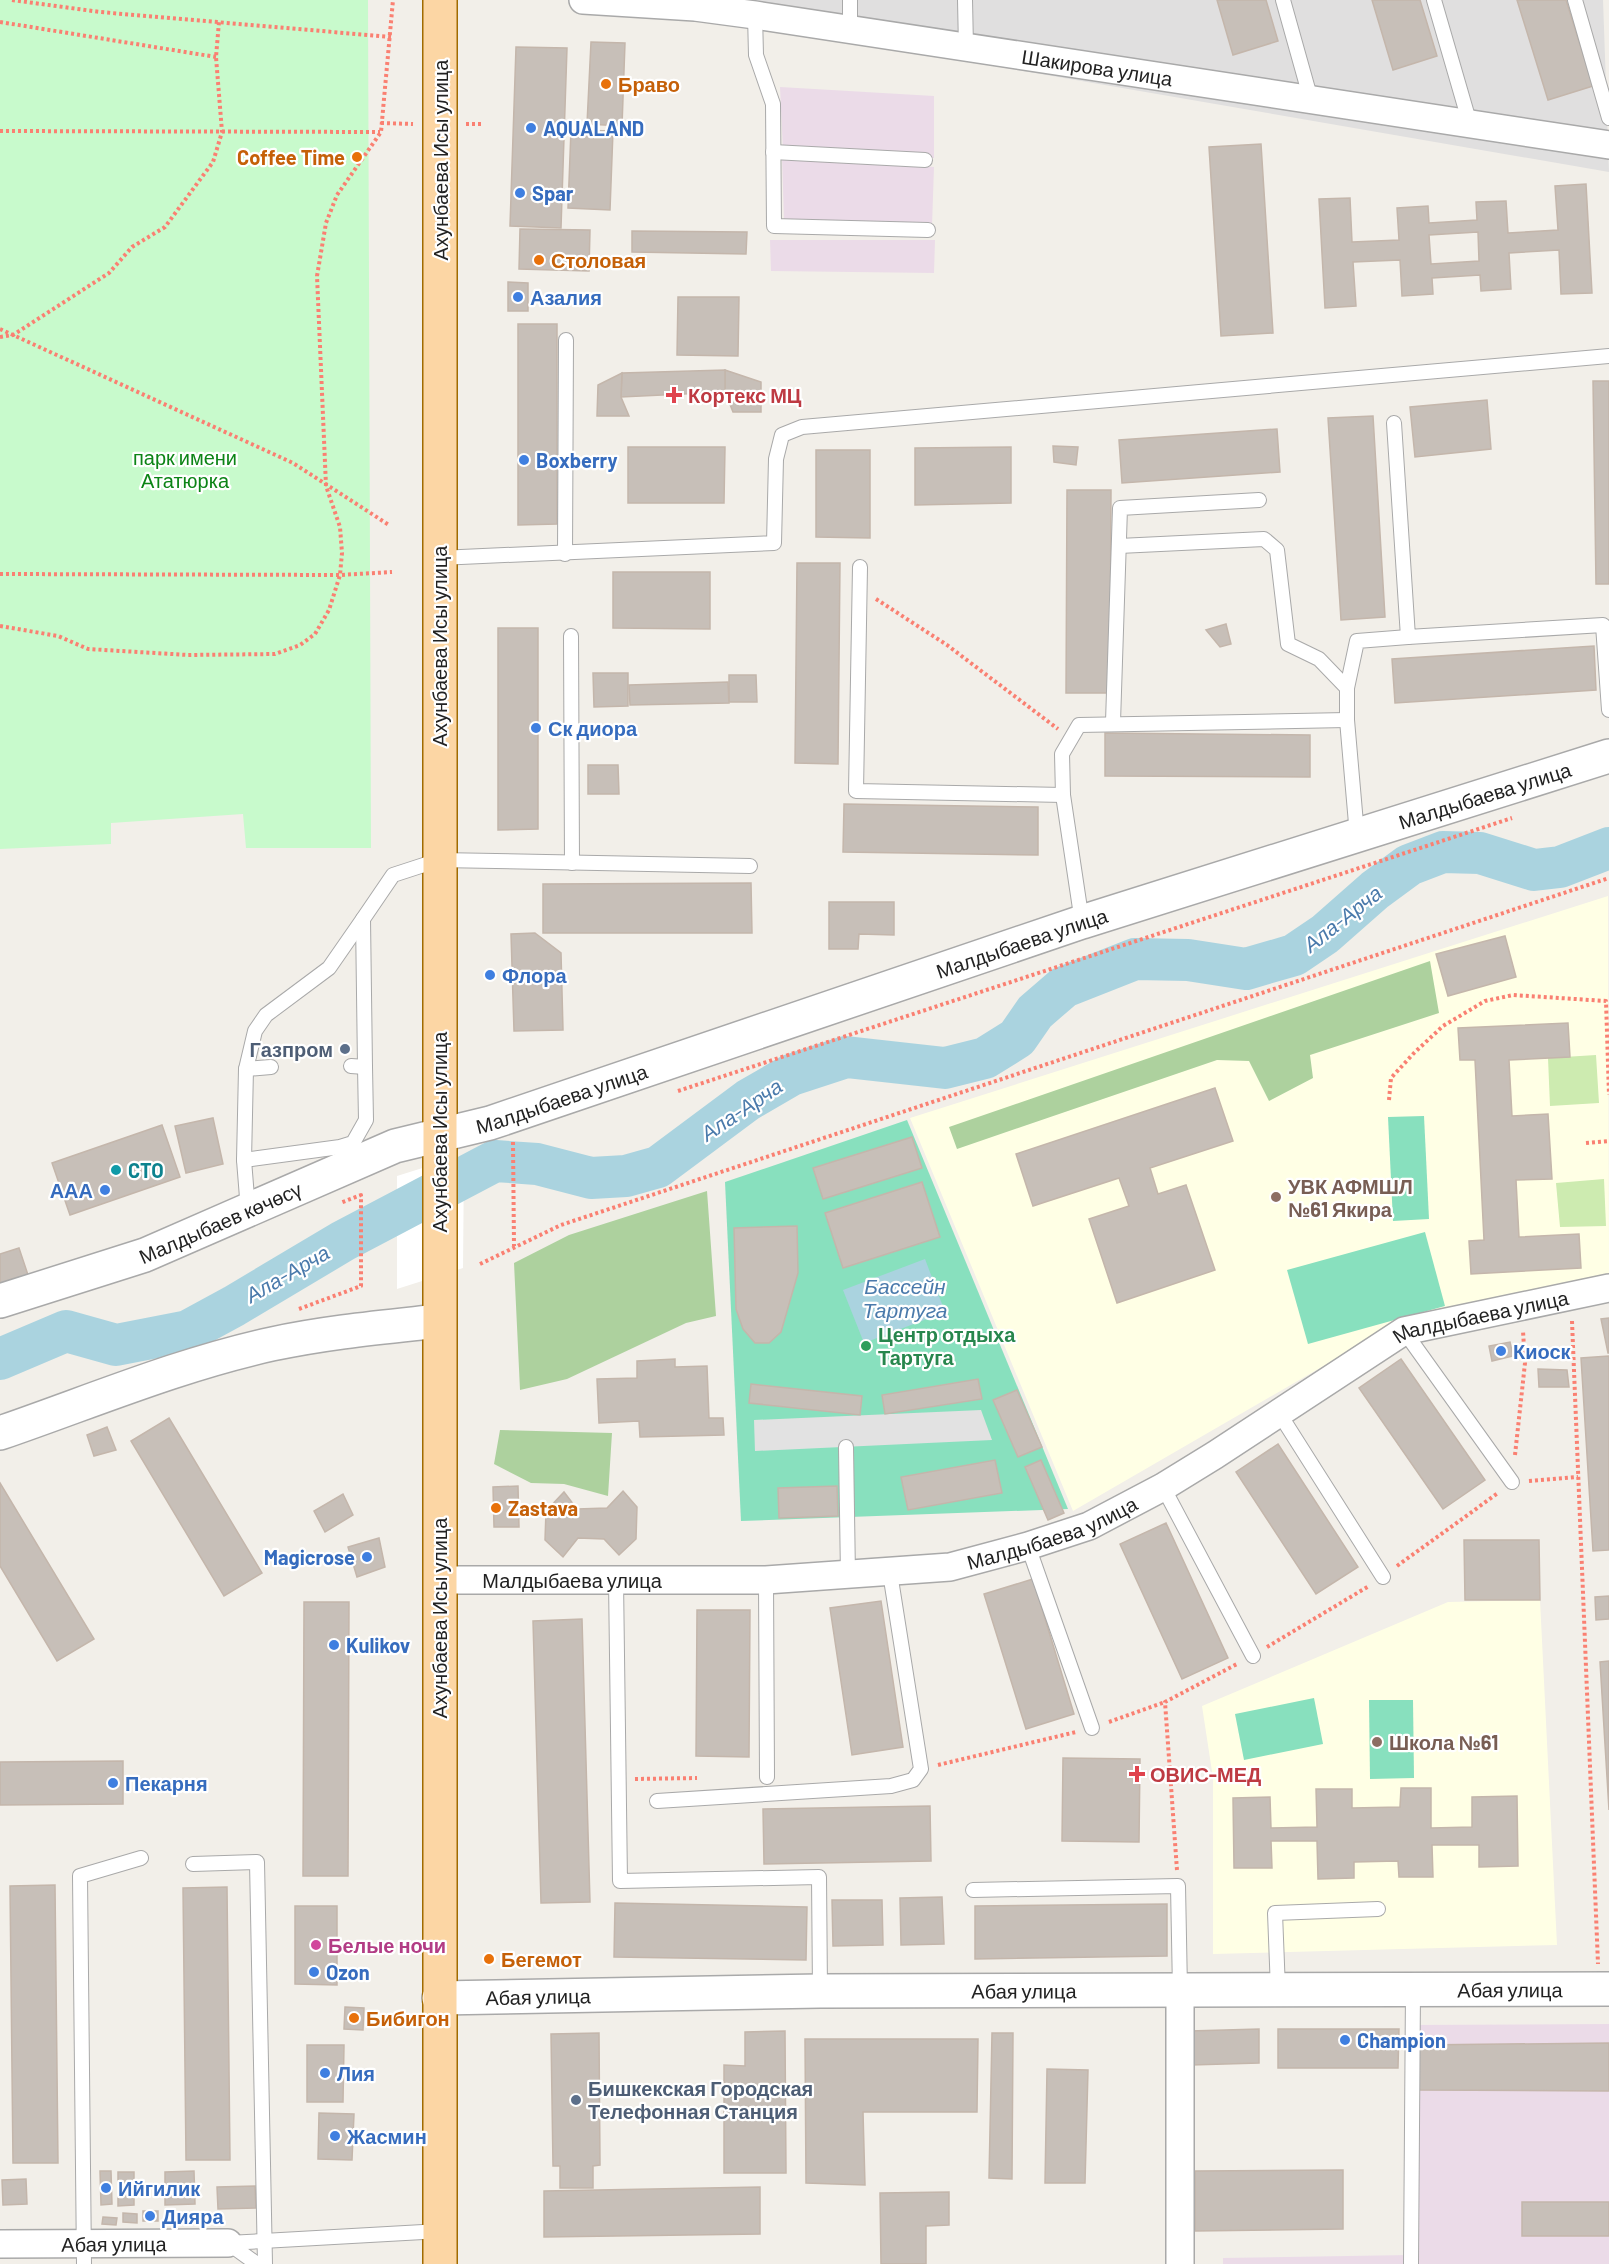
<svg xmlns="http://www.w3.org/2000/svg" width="1609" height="2264" viewBox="0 0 1609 2264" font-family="Barlow,sans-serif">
  <rect width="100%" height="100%" fill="#f2efe9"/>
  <polygon fill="#e0dfdf" points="612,0 1603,0 1609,172"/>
  <g fill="#ebdbe8">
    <polygon points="780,87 934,96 934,158 783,151"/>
    <polygon points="782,157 934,167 932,226 784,221"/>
    <polygon points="770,240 935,240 934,273 771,271"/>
    <polygon points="1609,2024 1609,2264 1223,2264 1223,2258 1410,2255 1411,2025"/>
  </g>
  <g fill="#ffffe5">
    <polygon points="1608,896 1609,1275 1401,1321 1073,1511 910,1118"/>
    <polygon points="1540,1600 1557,1945 1213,1954 1213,1778 1202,1706 1448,1602"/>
  </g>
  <g fill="#cdebb0">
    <polygon points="1596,1055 1599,1103 1550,1106 1548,1058"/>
    <polygon points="1604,1179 1606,1226 1560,1227 1556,1183"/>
  </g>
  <g fill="#add19e">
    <polygon points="1430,961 1439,1013 1310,1055 1313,1078 1269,1101 1249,1061 1217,1060 957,1149 949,1127"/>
    <polygon points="707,1191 716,1316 686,1323 567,1379 520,1390 514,1263 569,1235"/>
    <polygon points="500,1430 612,1433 608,1496 564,1484 531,1483 494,1464"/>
  </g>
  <polygon fill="#c8facc" points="0,0 368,0 371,848 246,848 243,814 111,823 111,844 0,849"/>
  <g fill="#88e0be">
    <polygon points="1424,1116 1429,1219 1393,1221 1388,1117"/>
    <polygon points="907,1120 1068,1509 741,1521 725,1182"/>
    <polygon points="1425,1232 1445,1306 1308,1344 1287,1270"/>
    <polygon points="1314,1698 1323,1744 1244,1760 1235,1714"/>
    <polygon points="1369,1700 1413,1700 1414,1778 1370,1779"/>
  </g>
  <polygon fill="#e2e2e2" points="981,1410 992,1440 755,1451 754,1420"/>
  <polygon fill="#aad3df" points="925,1259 945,1312 864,1343 843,1290"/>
  <polygon fill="#fff" points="464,1155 463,1268 397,1289 397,1176"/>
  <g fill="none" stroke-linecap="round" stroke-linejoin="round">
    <polyline stroke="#aad3df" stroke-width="42" points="0,1359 66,1331 116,1345 188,1331 234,1306 343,1241 495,1161 537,1164 591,1178 626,1176 658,1167 748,1100 791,1075 846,1057 945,1068 985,1058 1017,1038 1035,1012 1064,987 1135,959 1188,960 1246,969 1294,955 1325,934 1375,890 1409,865 1443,852 1480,853 1534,870 1560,867 1609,848"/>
  </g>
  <g fill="#c7bfb8" stroke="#c4b6ab" stroke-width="1.5" fill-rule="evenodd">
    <polygon points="1217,0 1266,0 1278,41 1233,55"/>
    <polygon points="1372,0 1420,0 1437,56 1393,70"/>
    <polygon points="1517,0 1566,0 1593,86 1548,100"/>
    <polygon points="591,42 625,43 622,126 587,124"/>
    <polygon points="516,47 567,48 561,228 510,226"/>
    <polygon points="571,130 613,131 610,210 568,208"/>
    <polygon points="1261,144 1273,333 1221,336 1209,147"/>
    <path d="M1586,184L1592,293L1561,294L1559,250L1509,253L1511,289L1481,291L1480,275L1432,278L1433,294L1402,296L1400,260L1353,262L1356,306L1325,308L1319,199L1350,198L1352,242L1399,240L1397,208L1428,206L1429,223L1477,220L1476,202L1506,201L1508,233L1558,230L1555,186ZM1478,232L1479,261L1431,264L1429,235Z"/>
    <polygon points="520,229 590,230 589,271 519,269"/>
    <polygon points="632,231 747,232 746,254 632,252"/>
    <polygon points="508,282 528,283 528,311 508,311"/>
    <polygon points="678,297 739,297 738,356 677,355"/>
    <polygon points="518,324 557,324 557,524 518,525"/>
    <polygon points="725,370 761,382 761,412 733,412 725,392"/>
    <polygon points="725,370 725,392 621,397 622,373"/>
    <polygon points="622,373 621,397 629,416 597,416 598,385"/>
    <polygon points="1593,381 1609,381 1609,584 1596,584"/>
    <polygon points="1487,400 1491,449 1415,457 1410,407"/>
    <polygon points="1373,416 1385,617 1341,620 1328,418"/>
    <polygon points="1277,429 1280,472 1122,483 1119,440"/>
    <polygon points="1053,446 1078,447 1076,465 1054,462"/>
    <polygon points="628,447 725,447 724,503 628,503"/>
    <polygon points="1011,447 1011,503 915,505 915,448"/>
    <polygon points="816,450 870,450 870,538 816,537"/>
    <polygon points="1067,490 1111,490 1110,693 1066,693"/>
    <polygon points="797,563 840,563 838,764 795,763"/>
    <polygon points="613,572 710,572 710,629 613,628"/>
    <polygon points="1226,624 1231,644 1220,647 1206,630"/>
    <polygon points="498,628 538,628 538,829 498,830"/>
    <polygon points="1594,646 1596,690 1395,703 1392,659"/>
    <polygon points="593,673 628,673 628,706 594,707"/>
    <polygon points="729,675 756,675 757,702 729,702"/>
    <polygon points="728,682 729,703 630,705 629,685"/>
    <polygon points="1105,733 1310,735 1310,777 1105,776"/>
    <polygon points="588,765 618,765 619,794 588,794"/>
    <polygon points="844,804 1038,807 1038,855 843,852"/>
    <polygon points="751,883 752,933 543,933 543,884"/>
    <polygon points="829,902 894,902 894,935 859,934 858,949 829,949"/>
    <polygon points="535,933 561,953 563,1030 514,1031 511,934"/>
    <polygon points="1505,936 1516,977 1448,996 1436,954"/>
    <polygon points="1568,1023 1570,1057 1509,1060 1512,1116 1548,1114 1552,1179 1516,1180 1519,1237 1579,1234 1581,1268 1471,1274 1469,1241 1484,1240 1475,1060 1460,1060 1458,1028"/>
    <polygon points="1215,1088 1233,1141 1150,1168 1158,1194 1186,1185 1215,1270 1117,1303 1089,1219 1129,1206 1119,1178 1033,1206 1016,1154"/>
    <polygon points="213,1118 223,1164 186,1173 175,1126"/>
    <polygon points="162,1125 180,1177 70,1215 52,1163"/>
    <polygon points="912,1137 922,1168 823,1199 813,1168"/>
    <polygon points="922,1182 940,1237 843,1268 825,1213"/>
    <polygon points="797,1226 798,1273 781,1332 769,1343 755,1343 743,1329 736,1309 734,1228"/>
    <polygon points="19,1248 28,1275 0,1284 0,1254"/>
    <polygon points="1609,1318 1609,1353 1608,1353 1601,1319"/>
    <polygon points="1510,1342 1513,1356 1492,1361 1489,1346"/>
    <polygon points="1609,1356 1609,1550 1593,1551 1581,1358"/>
    <polygon points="675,1359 675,1367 707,1366 709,1418 723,1418 724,1435 640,1437 639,1421 599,1423 597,1379 637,1378 637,1361"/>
    <polygon points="1401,1359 1485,1480 1443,1509 1359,1388"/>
    <polygon points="1538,1369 1567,1370 1569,1387 1539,1387"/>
    <polygon points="978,1379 982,1399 885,1414 882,1395"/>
    <polygon points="751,1384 862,1396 860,1415 749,1403"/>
    <polygon points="1017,1390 1042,1447 1018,1457 993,1400"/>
    <polygon points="169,1418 262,1573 224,1596 131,1441"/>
    <polygon points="107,1427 116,1450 94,1456 87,1435"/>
    <polygon points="1278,1444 1358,1567 1316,1594 1236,1472"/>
    <polygon points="995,1460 1002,1493 908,1510 901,1477"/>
    <polygon points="1041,1460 1064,1513 1048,1520 1025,1467"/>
    <polygon points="0,1483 94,1639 57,1661 0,1566"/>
    <polygon points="518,1486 519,1527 494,1527 493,1487"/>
    <polygon points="837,1486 838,1516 779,1518 778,1488"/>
    <polygon points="623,1491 637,1507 636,1539 619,1555 604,1539 578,1538 563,1557 545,1540 546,1511 564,1492 577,1509 607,1508"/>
    <polygon points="343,1494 353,1515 325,1532 314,1511"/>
    <polygon points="1166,1523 1228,1658 1182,1679 1120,1544"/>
    <polygon points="379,1538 385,1567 357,1577 348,1547"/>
    <polygon points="1464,1540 1539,1540 1540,1600 1465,1600"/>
    <polygon points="1033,1579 1074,1714 1026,1729 984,1594"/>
    <polygon points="1609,1596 1609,1619 1596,1620 1595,1597"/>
    <polygon points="881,1601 903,1747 852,1755 830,1608"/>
    <polygon points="304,1602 349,1602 348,1876 303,1876"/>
    <polygon points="697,1610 750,1610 749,1757 696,1756"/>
    <polygon points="582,1619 590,1902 541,1903 533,1621"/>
    <polygon points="1609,1661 1609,1810 1600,1662"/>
    <polygon points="1063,1758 1140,1759 1139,1842 1062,1841"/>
    <polygon points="123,1761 123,1804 0,1805 0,1762"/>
    <polygon points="1401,1788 1431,1788 1431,1828 1472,1827 1472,1797 1517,1796 1518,1866 1479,1867 1479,1845 1432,1845 1433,1877 1399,1877 1398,1861 1354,1862 1354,1878 1318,1879 1317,1841 1271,1841 1272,1868 1234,1868 1233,1798 1270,1797 1271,1828 1317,1827 1316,1789 1352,1789 1352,1808 1400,1807"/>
    <polygon points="930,1806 931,1861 764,1864 763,1809"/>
    <polygon points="55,1885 58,2163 13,2163 10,1886"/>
    <polygon points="227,1887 230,2160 186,2160 183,1888"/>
    <polygon points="942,1897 944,1944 901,1945 900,1898"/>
    <polygon points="832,1900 882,1900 883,1945 833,1946"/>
    <polygon points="615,1903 807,1907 806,1960 614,1957"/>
    <polygon points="1167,1904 1167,1956 975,1959 975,1906"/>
    <polygon points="295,1906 337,1906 337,1985 295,1984"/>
    <polygon points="345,2007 364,2008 363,2030 344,2029"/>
    <polygon points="1259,2029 1259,2063 1191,2065 1190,2031"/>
    <polygon points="1278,2029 1399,2029 1398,2068 1278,2068"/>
    <polygon points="785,2031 786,2173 724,2173 724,2065 745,2066 745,2032"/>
    <polygon points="599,2033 600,2165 593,2166 593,2188 560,2188 560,2166 553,2166 551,2034"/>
    <polygon points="992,2033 1013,2033 1012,2179 989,2178"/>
    <polygon points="805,2039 978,2039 977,2112 863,2112 865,2185 806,2183"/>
    <polygon points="1609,2043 1609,2091 1418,2090 1418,2045"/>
    <polygon points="307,2045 344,2045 343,2102 307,2102"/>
    <polygon points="1047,2069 1088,2070 1085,2183 1045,2183"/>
    <polygon points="319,2113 354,2114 352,2160 318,2159"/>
    <polygon points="1343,2170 1343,2229 1195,2231 1195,2171"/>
    <polygon points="100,2171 111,2171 112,2204 101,2205"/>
    <polygon points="194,2171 195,2204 165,2205 165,2172"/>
    <polygon points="118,2172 134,2172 134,2205 118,2206"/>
    <polygon points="26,2179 27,2204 3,2205 2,2180"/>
    <polygon points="255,2186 256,2208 218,2209 217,2187"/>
    <polygon points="760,2187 760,2234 544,2237 544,2191"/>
    <polygon points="949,2192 949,2225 926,2226 926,2264 881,2264 880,2193"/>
    <rect x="1522" y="2202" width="87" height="34"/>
    <rect x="143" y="2211" width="15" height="10"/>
    <polygon points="123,2213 137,2214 137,2223 123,2222"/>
    <polygon points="103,2217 117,2218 116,2225 102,2224"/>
  </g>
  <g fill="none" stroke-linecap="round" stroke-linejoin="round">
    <defs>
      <g id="service">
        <polyline points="850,0 850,29"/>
        <polyline points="965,0 966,47"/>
        <polyline points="1283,0 1311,100"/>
        <polyline points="1434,0 1470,124"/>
        <polyline points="1575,0 1609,118"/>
        <polyline points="755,15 756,55 773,104 774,226 928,230"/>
        <polyline points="773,152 925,160"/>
        <polyline points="1394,423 1408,637 1603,625 1609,710"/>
        <polyline points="1119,546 1264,539 1277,550 1288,644 1319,659 1347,688"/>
        <polyline points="565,554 566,340"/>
        <polyline points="439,558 774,543 776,459 782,435 802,427 1609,356"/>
        <polyline points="860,567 856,791 1063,795"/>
        <polyline points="571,636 572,863"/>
        <polyline points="1113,722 1120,508 1259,500"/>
        <polyline points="1357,835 1347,720 1347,688 1357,641 1408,637"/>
        <polyline points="1082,922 1063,795 1062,754 1079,725 1347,720"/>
        <polyline points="351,1066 365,1067 363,919 393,875 439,860 750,866"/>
        <polyline points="246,1069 255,1031 266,1015 329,968 363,919"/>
        <polyline points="244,1160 340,1147 353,1143 366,1120 365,1067"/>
        <polyline points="248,1210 244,1160 246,1069 271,1067"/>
        <polyline points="1404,1331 1512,1482"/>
        <polyline points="1279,1413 1383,1577"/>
        <polyline points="846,1447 848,1576"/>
        <polyline points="1163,1487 1253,1656"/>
        <polyline points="1028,1546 1092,1728"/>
        <polyline points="616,1580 620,1881 819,1877 820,1991"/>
        <polyline points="766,1580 767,1777"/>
        <polyline points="657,1801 891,1786 913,1780 921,1769 890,1573"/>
        <polyline points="193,1864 257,1862 265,2264"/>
        <polyline points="973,1890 1178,1886 1180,1990"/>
        <polyline points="1278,1990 1275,1913 1378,1909"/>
        <polyline points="228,2243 441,2231"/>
        <polyline points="228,2243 257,2264"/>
        <polyline points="84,2264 80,1876 141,1858"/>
        <polyline points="1411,2264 1413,1990"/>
      </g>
      <g id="minor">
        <path id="s1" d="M583,0L695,7L755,15L1609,145"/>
        <path id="s2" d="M440,1580H766L950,1567L1028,1546L1089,1526L1163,1487L1215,1455L1404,1331L1609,1288"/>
        <polyline points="1180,1990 1180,2264"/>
        <path id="s3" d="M0,2244L228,2243"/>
      </g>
      <g id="tertiary">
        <path id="s4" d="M0,1301L145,1255L395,1146L490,1123L1082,922L1609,756"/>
        <path d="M0,1433C90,1402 180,1364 272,1344C327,1332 384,1327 439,1321"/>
        <path id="s5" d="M439,1998L820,1991L1609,1989"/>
      </g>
      <polyline id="primary" points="440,0 440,2264"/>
    </defs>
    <use href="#service" stroke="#a9a9a9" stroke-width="16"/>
    <use href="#minor" stroke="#a9a9a9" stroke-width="30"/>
    <use href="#tertiary" stroke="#a9a9a9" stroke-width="36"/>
    <use href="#primary" stroke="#a06b00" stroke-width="36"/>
    <g stroke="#fa8072" stroke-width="4" stroke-dasharray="3 3" stroke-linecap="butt">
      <polyline points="12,0 100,12 391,37"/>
      <polyline points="0,22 216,57"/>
      <polyline points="381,123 413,124"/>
      <polyline points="466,124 484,124"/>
      <polyline points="0,131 380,132"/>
      <polyline points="0,329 293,463 389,525"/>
      <polyline points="0,337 13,335 109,273 132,247 165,227 213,162 222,132 216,57 219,22"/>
      <polyline points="0,574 340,575 392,572"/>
      <polyline points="876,599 947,645 1058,729"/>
      <polyline points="0,626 58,636 88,649 188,655 275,654 300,645 315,634 329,610 340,575 342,553 340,527 326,486 317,276 326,223 337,195 381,132 393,0"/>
      <polyline points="678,1091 1512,818"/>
      <polyline points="1389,1100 1391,1078 1414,1053 1443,1026 1485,1001 1513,995 1606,1001 1609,1095"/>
      <polyline points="513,1142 514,1246"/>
      <polyline points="1586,1143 1609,1141"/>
      <polyline points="480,1264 561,1225 1609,878"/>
      <polyline points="299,1309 361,1286 361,1195 340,1203"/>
      <polyline points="1572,1321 1598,1964"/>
      <polyline points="1515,1455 1525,1363 1523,1331"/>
      <polyline points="1529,1481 1578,1477"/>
      <polyline points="1397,1566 1498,1493"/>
      <polyline points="1267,1647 1369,1586"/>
      <polyline points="1109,1722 1165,1702"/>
      <polyline points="938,1765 1076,1732"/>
      <polyline points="635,1779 697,1778"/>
      <polyline points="1177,1870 1165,1702 1237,1664"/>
    </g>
    <use href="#service" stroke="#fff" stroke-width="14"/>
    <use href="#minor" stroke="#fff" stroke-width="27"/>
    <use href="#tertiary" stroke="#fff" stroke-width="33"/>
    <use href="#primary" stroke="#fcd6a4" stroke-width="33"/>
  </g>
  <g fill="#e8710a" stroke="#fff" stroke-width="2">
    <circle cx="606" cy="84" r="6"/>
    <circle cx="357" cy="157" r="6"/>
    <circle cx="539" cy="260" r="6"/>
    <circle cx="496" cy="1508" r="6"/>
    <circle cx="489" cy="1959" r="6"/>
    <circle cx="354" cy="2018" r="6"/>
  </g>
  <g fill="#3f7fe0" stroke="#fff" stroke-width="2">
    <circle cx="531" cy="128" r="6"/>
    <circle cx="520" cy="193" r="6"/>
    <circle cx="518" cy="297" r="6"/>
    <circle cx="524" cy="460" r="6"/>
    <circle cx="536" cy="728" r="6"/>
    <circle cx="490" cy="975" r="6"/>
    <circle cx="105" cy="1190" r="6"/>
    <circle cx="1501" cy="1351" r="6"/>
    <circle cx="367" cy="1557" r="6"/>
    <circle cx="334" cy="1645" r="6"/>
    <circle cx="113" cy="1783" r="6"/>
    <circle cx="314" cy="1972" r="6"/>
    <circle cx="1345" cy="2040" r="6"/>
    <circle cx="325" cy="2073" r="6"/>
    <circle cx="335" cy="2136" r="6"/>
    <circle cx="106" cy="2188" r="6"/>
    <circle cx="150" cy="2216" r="6"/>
  </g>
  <g fill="#e0444e" stroke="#fff" stroke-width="2">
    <path d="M671 386h6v6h6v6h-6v6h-6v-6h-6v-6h6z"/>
    <path d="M1134 1765h6v6h6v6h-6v6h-6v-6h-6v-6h6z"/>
  </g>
  <g fill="#5c6f8a" stroke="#fff" stroke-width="2">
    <circle cx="345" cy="1049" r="6"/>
    <circle cx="576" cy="2100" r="6"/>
  </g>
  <circle fill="#0f9aa8" stroke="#fff" stroke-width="2" cx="116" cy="1170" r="6"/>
  <g fill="#8d6e63" stroke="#fff" stroke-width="2">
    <circle cx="1276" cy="1197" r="6"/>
    <circle cx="1377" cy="1742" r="6"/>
  </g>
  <circle fill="#2e9e5b" stroke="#fff" stroke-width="2" cx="866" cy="1346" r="6"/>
  <circle fill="#d1479c" stroke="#fff" stroke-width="2" cx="316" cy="1945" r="6"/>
  <g text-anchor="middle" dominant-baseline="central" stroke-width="4.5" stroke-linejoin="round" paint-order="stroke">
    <g font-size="20" fill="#222" stroke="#fff">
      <text stroke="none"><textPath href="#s1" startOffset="519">Шакирова улица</textPath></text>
      <text transform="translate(440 160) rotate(-90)">Ахунбаева Исы улица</text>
      <text transform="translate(439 646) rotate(-90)">Ахунбаева Исы улица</text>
      <text stroke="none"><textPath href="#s4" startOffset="1570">Малдыбаева улица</textPath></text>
      <text stroke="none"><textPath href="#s4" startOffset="1084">Малдыбаева улица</textPath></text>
      <text stroke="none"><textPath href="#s4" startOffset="598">Малдыбаева улица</textPath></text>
      <text transform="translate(439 1132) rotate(-90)">Ахунбаева Исы улица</text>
      <text stroke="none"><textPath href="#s4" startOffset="234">Малдыбаев көчөсү</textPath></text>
      <text stroke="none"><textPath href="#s2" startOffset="1104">Малдыбаева улица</textPath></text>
      <text stroke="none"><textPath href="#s2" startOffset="618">Малдыбаева улица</textPath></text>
      <text stroke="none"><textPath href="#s2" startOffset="132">Малдыбаева улица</textPath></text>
      <text transform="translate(439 1618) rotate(-90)">Ахунбаева Исы улица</text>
      <text stroke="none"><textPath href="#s5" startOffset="1071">Абая улица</textPath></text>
      <text stroke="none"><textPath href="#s5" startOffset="585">Абая улица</textPath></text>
      <text stroke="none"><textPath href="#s5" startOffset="99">Абая улица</textPath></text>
      <text stroke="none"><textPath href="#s3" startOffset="114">Абая улица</textPath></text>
    </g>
    <g font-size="20" font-weight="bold" fill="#c56008" stroke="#fff" text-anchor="start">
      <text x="618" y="84">Браво</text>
      <text x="345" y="157" text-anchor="end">Coffee Time</text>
      <text x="551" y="260">Столовая</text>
      <text x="508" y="1508">Zastava</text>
      <text x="501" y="1959">Бегемот</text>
      <text x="366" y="2018">Бибигон</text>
    </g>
    <g font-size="20" font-weight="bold" fill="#366cbe" stroke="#fff" text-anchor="start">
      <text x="543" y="128">AQUALAND</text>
      <text x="532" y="193">Spar</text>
      <text x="530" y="297">Азалия</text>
      <text x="536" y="460">Boxberry</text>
      <text x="548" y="728">Ск диора</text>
      <text x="502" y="975">Флора</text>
      <text x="93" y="1190" text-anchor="end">ААА</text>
      <text x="1513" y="1351">Киоск</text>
      <text x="355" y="1557" text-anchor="end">Magicrose</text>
      <text x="346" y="1645">Kulikov</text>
      <text x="125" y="1783">Пекарня</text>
      <text x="326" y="1972">Ozon</text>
      <text x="1357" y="2040">Champion</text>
      <text x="337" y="2073">Лия</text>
      <text x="347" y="2136">Жасмин</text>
      <text x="118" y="2188">Ийгилик</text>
      <text x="162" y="2216">Дияра</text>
    </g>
    <g font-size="20" font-weight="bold" fill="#be3a42" stroke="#fff" text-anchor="start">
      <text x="688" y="395">Кортекс МЦ</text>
      <text x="1150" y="1774">ОВИС-МЕД</text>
    </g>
    <g font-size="20" fill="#0c8416" stroke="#fff">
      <text x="185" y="457">парк имени<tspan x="185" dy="23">Ататюрка</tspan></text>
    </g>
    <g font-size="20" font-weight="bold" fill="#4e5e75" stroke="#fff" text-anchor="end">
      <text x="333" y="1049">Газпром</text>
      <text x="588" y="2088" text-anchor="start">Бишкекская Городская<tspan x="588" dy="23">Телефонная Станция</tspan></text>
    </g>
    <g font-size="20" font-weight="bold" fill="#0d838f" stroke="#fff" text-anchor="start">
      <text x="128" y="1170">CTO</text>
    </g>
    <g font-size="20" font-weight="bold" fill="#785e54" stroke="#fff" text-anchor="start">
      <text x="1288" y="1186">УВК АФМШЛ<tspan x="1288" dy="23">№61 Якира</tspan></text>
      <text x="1389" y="1742">Школа №61</text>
    </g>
    <g font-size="20" font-weight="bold" fill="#27864d" stroke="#fff" text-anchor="start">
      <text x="878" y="1334">Центр отдыха<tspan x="878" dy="23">Тартуга</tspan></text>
    </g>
    <g font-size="20" font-weight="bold" fill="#b23c85" stroke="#fff" text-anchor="start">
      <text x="328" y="1945">Белые ночи</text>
    </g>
    <g font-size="21" font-style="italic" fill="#4a7aab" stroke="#fff">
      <text transform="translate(1342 918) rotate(-38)">Ала-Арча</text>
      <text transform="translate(741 1109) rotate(-34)">Ала-Арча</text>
      <text transform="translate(287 1273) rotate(-30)">Ала-Арча</text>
      <text x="905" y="1285">Бассейн<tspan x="905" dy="24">Тартуга</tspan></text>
    </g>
  </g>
</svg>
